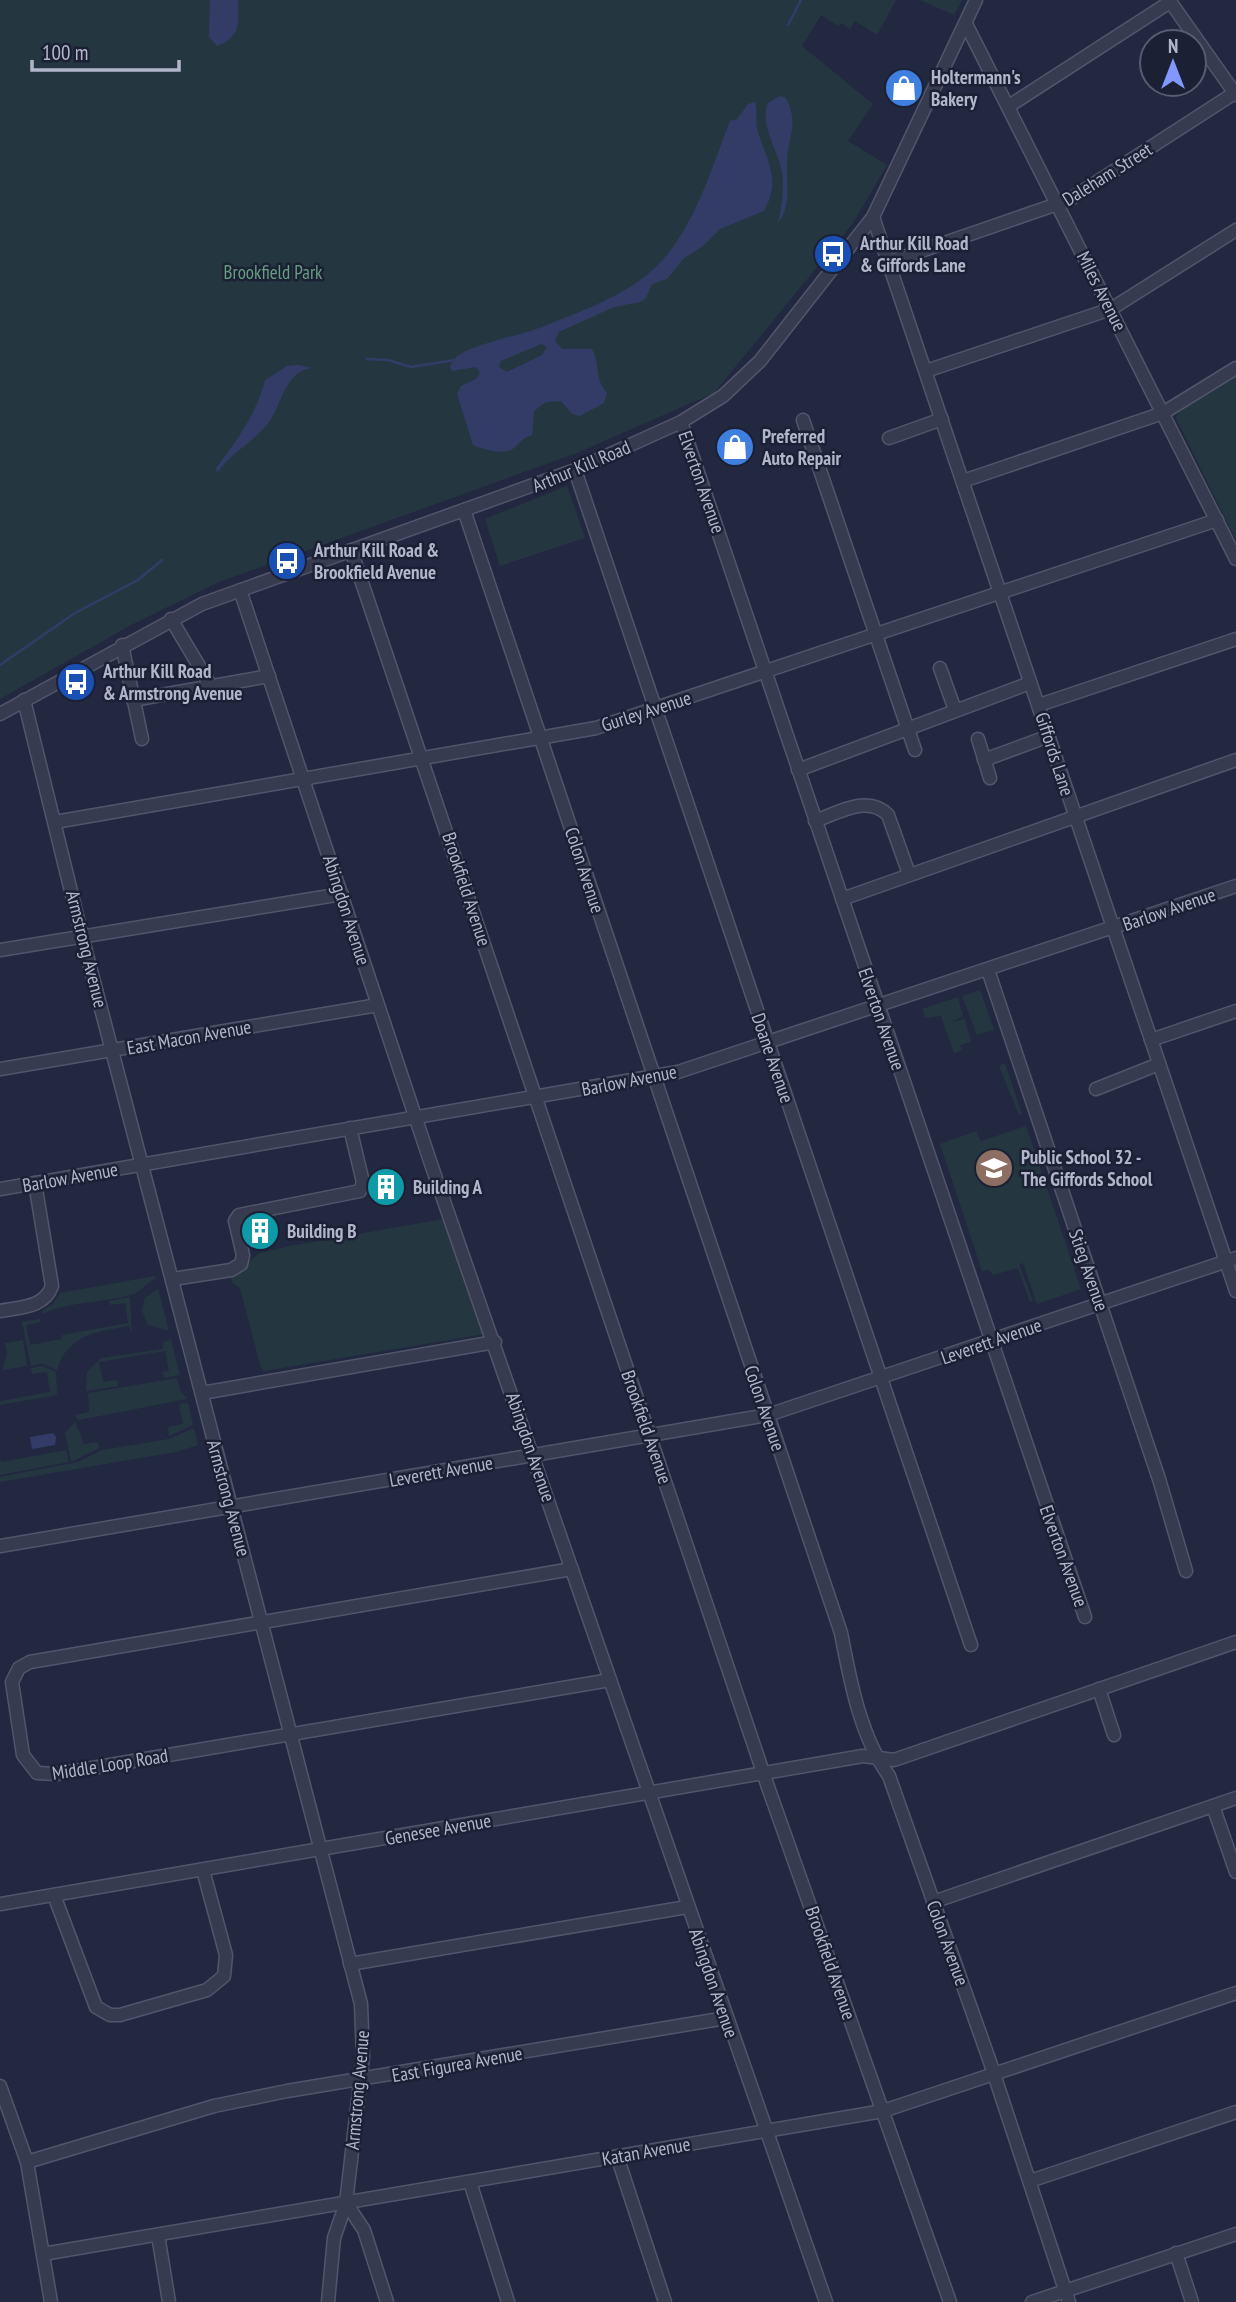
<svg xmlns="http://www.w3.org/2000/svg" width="1236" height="2302" viewBox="0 0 1236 2302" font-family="'PT Sans Narrow',sans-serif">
  <rect width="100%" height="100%" fill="#222840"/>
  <g fill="#243741">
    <polygon points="0,0 896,0 877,35 855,21 850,29 841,23 838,26 821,15 802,46 873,104 848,141 887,165 853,223 714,393 577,453 219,582 131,625 0,699"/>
    <polygon points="920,0 962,0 954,15"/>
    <polygon points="1236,375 1236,540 1176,418 1179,412"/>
    <polygon points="567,486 585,538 500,566 485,519"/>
    <polygon points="980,990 994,1030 977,1035 962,996"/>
    <polygon points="958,997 963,1016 952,1022 965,1019 971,1042 960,1045 962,1050 954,1053 941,1016 925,1018 922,1009"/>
    <polygon points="1005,1063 1022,1114 1019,1115 999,1066"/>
    <polygon points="1026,1126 1081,1289 1037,1304 1023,1263 1019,1264 1033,1301 1030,1302 1018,1268 993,1275 989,1270 982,1271 940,1144 976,1131 981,1141"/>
    <polygon points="443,1219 485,1334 264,1371 261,1368 240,1288 232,1283 231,1276 258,1254 285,1247"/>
    <path d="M155,1276L156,1279C146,1282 141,1292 133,1294C103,1304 71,1300 43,1314L42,1311L53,1304L60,1293Z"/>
    <polygon points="158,1289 169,1330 166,1330 148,1325 142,1311 145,1298"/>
    <path d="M130,1297L132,1333L129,1326C97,1332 68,1334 57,1370L42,1363L31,1366L22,1322L40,1319L41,1322L26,1325L30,1345L62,1339V1335L128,1323L125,1303L110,1305L109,1301Z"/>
    <polygon points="23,1340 27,1366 2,1370 7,1355 5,1343"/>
    <polygon points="171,1340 180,1375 164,1378 163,1372 169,1371 165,1351 99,1362 103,1382 117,1380 118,1386 86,1391 87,1372 101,1358 163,1349 163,1342"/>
    <polygon points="42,1366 56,1372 57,1395 0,1405 0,1401 50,1392 47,1372 32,1374 31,1368"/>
    <polygon points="177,1378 180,1390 187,1399 79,1420 74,1415 89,1412 88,1393"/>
    <polygon points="188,1403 193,1425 169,1436 168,1427 183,1424 179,1404"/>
    <polygon points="75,1422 84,1444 98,1442 99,1448 71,1462 65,1433"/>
    <polygon points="194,1428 198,1445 176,1452 0,1482 0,1477 78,1462 102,1450 169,1439"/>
    <polygon points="66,1450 69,1462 0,1475 0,1457 1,1462"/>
  </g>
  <g fill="#323c67" fill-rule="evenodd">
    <path d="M210,0H238C238,22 242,37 217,46L209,37Z"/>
    <path d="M780,96L786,98C800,126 787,137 787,163C786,184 792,206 778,223C782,206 785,185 781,168C777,148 759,124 768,103Z"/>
    <path d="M755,102C758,110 755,120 757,129C766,159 782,180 764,211L720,229L703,246L683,259L667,279L652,284L646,298L640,302L614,307L559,332L555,341L562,349H592C601,364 593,376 607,393L604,403L580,416L572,414L561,401L546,402L534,411L532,435C522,438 521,442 514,448C505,456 482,449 473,445L457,394L461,386L476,379L480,373L476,367L452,371L450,366L456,357C472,344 519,336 542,327C574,314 614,300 643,278C691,242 709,174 730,121L737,119L748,104ZM541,344L547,347L542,355L507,372L499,367L501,361Z"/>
    <path d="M298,365L312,368C285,371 282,404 269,422C254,442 230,453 217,473L216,468C237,441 256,414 265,380L287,366Z"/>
    <polygon points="53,1433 56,1437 55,1445 32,1449 30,1437"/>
  </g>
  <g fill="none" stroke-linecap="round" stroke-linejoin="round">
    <g stroke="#323c67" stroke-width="2.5">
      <polyline points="788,25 801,0"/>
      <polyline points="367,359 388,360 411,367 455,360"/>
      <polyline points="0,665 75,613 138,580 162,560"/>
    </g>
    <defs>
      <g id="minor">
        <polyline points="1169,0 1236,95"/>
        <polyline points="966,24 1236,559"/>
        <polyline points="1009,106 1170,2"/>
        <polyline points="873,217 1236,1291"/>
        <polyline points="889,262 1069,200 1236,92"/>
        <polyline points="926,371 1111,309 1236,230"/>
        <polyline points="803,420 915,750"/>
        <polyline points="681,422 1085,1617"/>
        <polyline points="889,438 942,419"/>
        <polyline points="575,470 971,1645"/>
        <polyline points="963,481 1163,413 1236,368"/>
        <path d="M464,510L841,1633C850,1680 860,1736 889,1776L990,2062L1069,2302"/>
        <polyline points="351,550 768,1787 950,2302"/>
        <polyline points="240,590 430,1161 826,2302"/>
        <polyline points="171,619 211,686"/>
        <polyline points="122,645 142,739"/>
        <polyline points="940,668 955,710"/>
        <polyline points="24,700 82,936 361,2004 363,2057 346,2203 334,2238 328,2302"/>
        <polyline points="133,700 269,676"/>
        <polyline points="1039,705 1236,639"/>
        <polyline points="0,714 202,604 575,470 681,422 723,396 760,361 873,217 976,0"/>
        <polyline points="978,739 990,778"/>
        <polyline points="984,760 1049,736"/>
        <polyline points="798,770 1030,683"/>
        <path d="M815,821C838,813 868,794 888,815L909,874"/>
        <polyline points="55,822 596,728 1217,520"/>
        <polyline points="842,899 1236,760"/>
        <polyline points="0,950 342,894"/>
        <polyline points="988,970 1159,1479 1186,1571"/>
        <polyline points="1151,1040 1236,1011"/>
        <polyline points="0,1069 378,1005"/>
        <polyline points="1096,1089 1159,1064"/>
        <polyline points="0,1189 678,1072 1236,886"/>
        <polyline points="173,1279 231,1270 241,1264 243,1255 235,1221 239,1215 360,1191 363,1182 350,1128"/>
        <path d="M0,1311C21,1307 44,1308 52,1286L35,1183"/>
        <polyline points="202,1393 495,1342"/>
        <polyline points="0,1546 768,1415 1236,1258"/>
        <polyline points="572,1569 30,1662 19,1668 12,1682 23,1755 37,1773 57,1774 610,1680"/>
        <polyline points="1099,1689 1114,1735"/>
        <polyline points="1213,1806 1236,1872"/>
        <polyline points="54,1895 96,2007 110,2015 120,2015 207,1990 224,1976 226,1955 203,1870"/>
        <polyline points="933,1902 1236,1798"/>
        <polyline points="0,1904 863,1756 894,1760 1236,1642"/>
        <polyline points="350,1964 687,1907"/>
        <polyline points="0,2086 27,2162 51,2302"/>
        <polyline points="617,2156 665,2302"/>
        <polyline points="27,2162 214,2106 287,2091 726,2018"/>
        <polyline points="1030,2181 1236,2112"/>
        <polyline points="470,2182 508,2302"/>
        <polyline points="346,2203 364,2230 387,2302"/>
        <polyline points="158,2235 169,2302"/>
        <polyline points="1176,2253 1192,2302"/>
        <polyline points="43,2254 883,2111 1236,1993"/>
        <polyline points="1032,2302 1236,2234"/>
      </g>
    </defs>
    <use href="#minor" stroke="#51566b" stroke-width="15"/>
    <use href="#minor" stroke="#363b50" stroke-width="12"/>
  </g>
  <defs>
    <symbol id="shop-disc" viewBox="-11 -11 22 22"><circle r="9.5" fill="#3f7fe0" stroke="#1b2035"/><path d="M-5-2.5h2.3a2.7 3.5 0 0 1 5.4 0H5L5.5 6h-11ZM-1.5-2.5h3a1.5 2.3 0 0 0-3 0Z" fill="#fff"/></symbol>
    <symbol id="bus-disc" viewBox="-11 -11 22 22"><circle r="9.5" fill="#1a4fb4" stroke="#1b2035"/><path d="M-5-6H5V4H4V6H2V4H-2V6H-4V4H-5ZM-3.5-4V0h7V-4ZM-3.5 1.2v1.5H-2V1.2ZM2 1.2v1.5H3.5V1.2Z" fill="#fff"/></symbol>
    <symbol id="school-disc" viewBox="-11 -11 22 22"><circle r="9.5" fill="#8d6e63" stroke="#1b2035"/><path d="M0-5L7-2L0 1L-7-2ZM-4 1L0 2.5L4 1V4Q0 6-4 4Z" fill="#fff"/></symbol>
    <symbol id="building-disc" viewBox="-11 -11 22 22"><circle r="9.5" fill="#0f9aa8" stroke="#1b2035"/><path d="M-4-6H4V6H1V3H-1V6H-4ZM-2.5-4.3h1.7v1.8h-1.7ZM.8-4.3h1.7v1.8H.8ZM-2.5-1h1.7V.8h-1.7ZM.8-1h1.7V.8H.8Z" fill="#fff"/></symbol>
  </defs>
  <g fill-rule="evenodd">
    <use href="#shop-disc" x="882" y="66" width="44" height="44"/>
    <use href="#bus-disc" x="811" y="232" width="44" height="44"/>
    <use href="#shop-disc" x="713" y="425" width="44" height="44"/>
    <use href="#bus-disc" x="265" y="539" width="44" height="44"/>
    <use href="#bus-disc" x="54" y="660" width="44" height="44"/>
    <use href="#school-disc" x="972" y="1146" width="44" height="44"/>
    <use href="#building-disc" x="364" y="1165" width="44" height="44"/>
    <use href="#building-disc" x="238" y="1209" width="44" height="44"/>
  </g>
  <g text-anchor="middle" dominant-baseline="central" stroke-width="5" stroke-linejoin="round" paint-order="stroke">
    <g font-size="19" font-weight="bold" fill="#b2b6cb" stroke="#1b2035" text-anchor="start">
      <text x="931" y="77">Holtermann's<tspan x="931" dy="22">Bakery</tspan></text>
      <text x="860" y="243">Arthur Kill Road<tspan x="860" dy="22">&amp; Giffords Lane</tspan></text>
      <text x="762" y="436">Preferred<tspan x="762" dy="22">Auto Repair</tspan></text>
      <text x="314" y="550">Arthur Kill Road &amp;<tspan x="314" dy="22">Brookfield Avenue</tspan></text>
      <text x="103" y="671">Arthur Kill Road<tspan x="103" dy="22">&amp; Armstrong Avenue</tspan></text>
      <text x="1021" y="1157">Public School 32 -<tspan x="1021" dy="22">The Giffords School</tspan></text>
      <text x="413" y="1187">Building A</text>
      <text x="287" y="1231">Building B</text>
    </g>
    <g font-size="19" fill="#b2b6cb" stroke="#1b2035">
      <text transform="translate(1107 174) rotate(-32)">Daleham Street</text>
      <text transform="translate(1102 291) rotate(63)">Miles Avenue</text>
      <text transform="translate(581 466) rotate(-23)">Arthur Kill Road</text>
      <text transform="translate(702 482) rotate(71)">Elverton Avenue</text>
      <text transform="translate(646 711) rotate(-18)">Gurley Avenue</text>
      <text transform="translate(1055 754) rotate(72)">Giffords Lane</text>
      <text transform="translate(585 870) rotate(72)">Colon Avenue</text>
      <text transform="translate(467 889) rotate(72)">Brookfield Avenue</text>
      <text transform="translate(1169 909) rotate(-19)">Barlow Avenue</text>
      <text transform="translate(347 910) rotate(72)">Abingdon Avenue</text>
      <text transform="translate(87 949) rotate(76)">Armstrong Avenue</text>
      <text transform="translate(882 1019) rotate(71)">Elverton Avenue</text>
      <text transform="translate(189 1037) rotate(-10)">East Macon Avenue</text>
      <text transform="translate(773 1058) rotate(71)">Doane Avenue</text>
      <text transform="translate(629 1080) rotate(-11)">Barlow Avenue</text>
      <text transform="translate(70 1177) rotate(-10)">Barlow Avenue</text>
      <text transform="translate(1089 1270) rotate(71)">Stieg Avenue</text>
      <text transform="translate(991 1341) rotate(-19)">Leverett Avenue</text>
      <text transform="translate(765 1408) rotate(71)">Colon Avenue</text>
      <text transform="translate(647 1427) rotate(71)">Brookfield Avenue</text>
      <text transform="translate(531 1447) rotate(71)">Abingdon Avenue</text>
      <text transform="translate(441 1471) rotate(-10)">Leverett Avenue</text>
      <text transform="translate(229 1498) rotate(75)">Armstrong Avenue</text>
      <text transform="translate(1064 1556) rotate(70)">Elverton Avenue</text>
      <text transform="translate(110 1764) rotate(-9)">Middle Loop Road</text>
      <text transform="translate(438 1829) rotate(-10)">Genesee Avenue</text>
      <text transform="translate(948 1943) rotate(70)">Colon Avenue</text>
      <text transform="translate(831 1963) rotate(71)">Brookfield Avenue</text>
      <text transform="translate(714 1983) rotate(71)">Abingdon Avenue</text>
      <text transform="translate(457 2064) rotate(-10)">East Figurea Avenue</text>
      <text transform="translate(357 2090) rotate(-85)">Armstrong Avenue</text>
      <text transform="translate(646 2151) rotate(-10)">Katan Avenue</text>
    </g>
    <g font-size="19" fill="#679e80" stroke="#1b2035">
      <text x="273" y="272">Brookfield Park</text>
    </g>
  </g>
  <g transform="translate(1173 63)"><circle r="33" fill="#1b2035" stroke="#575c71" stroke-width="2"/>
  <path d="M0-5L12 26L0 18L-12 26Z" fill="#8398ff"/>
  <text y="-10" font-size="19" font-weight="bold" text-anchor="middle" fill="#b2b6cb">N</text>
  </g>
  <path d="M32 60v10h147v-10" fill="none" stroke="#b2b6cb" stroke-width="3.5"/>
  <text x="42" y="60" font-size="21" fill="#b2b6cb" stroke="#1b2035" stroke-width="5" paint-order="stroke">100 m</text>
</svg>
